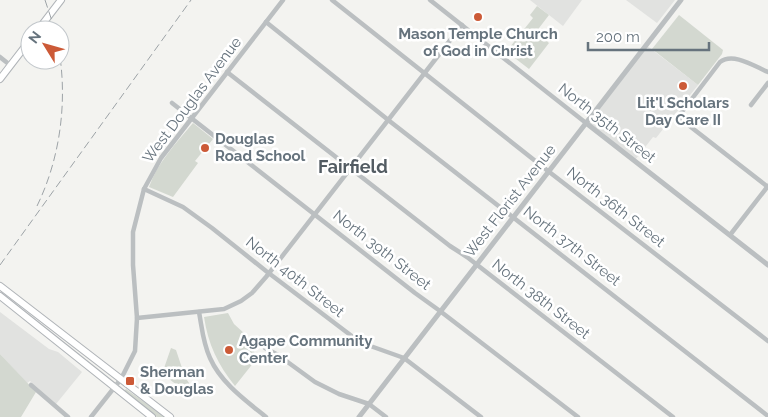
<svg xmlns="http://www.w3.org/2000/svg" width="768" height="417" viewBox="0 0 768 417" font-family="Raleway,sans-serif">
  <rect width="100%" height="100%" fill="#f3f3f0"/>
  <g fill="#e1e2e0">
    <polygon points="530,0 582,0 563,26"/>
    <polygon points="626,0 675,0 657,23"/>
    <polygon points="646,45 698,85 656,138 653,137 635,160 586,123"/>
    <polygon points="0,312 49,349 58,352 82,372 56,404 30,381 27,383 0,354"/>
  </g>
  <g fill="#d3d8d0">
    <polygon points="537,6 549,15 536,32 549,43 529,69 503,49 506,46 510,47 533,18 530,15"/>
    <polygon points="679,15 723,50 722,54 698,85 652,49"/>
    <path d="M193,123L213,139L195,161L198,163L173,197L149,187C157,163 177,142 193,123Z"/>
    <path d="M228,313L234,324L256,344L254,352L258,357L235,386C218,365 208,344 204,317Z"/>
    <polygon points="171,348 176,350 185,377 195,392 194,396 191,396 164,375 163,371"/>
    <polygon points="0,354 36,392 21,417 0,417"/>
    <polygon points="126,389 165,417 157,417 124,391"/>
  </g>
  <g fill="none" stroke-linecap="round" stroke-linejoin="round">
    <defs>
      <g id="secondary">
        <polyline points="38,30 61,0"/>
        <polyline points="0,79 30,40"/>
        <polyline points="0,286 170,417"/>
        <polyline points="0,296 152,417"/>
      </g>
    </defs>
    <use href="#secondary" stroke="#b0b4b8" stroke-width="8"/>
    <g stroke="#bbbfc1" stroke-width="4.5">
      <polyline points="332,0 548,171 768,341"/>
      <polyline points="430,0 586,123"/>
      <polyline points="266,22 392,123 768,416"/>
      <polyline points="0,57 10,65"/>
      <polyline points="227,72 450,246 467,257 673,417"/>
      <path d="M768,72C754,66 733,52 720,62L678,117L768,187"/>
      <polyline points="172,103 415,293 440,311 578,417"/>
      <polyline points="751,105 768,83"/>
      <polyline points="144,189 183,207 212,228 266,271 353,337 362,343 404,358 481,417"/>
      <polyline points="730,235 768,186"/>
      <path d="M199,312C202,328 203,343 210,358C221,383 245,400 266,417"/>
      <polyline points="137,318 224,309 241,301 252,293 266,277 462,25"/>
      <polyline points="265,348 278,355 315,382 339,394 369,404 386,417"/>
      <polyline points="31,385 68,417"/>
      <polyline points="91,417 121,379 135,351 137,318 133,265 133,232 144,189 161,158 283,0"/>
    </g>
    <g stroke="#bbbfc1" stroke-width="5">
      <polyline points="586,123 768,265"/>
      <polyline points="359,417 681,0"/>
    </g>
    <use href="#secondary" stroke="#fff" stroke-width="6"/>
    <g stroke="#9da3a7" stroke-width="1" stroke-dasharray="8 4" stroke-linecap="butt">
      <polyline points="45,0 55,30"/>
      <path d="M37,206C59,161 67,107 60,57"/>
      <polyline points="0,265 191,0"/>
    </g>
  </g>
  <g fill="#cc5a37" stroke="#fff" stroke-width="2">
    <circle cx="478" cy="17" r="5"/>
    <circle cx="683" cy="86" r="5"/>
    <circle cx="205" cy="148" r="5"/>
    <circle cx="229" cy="350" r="5"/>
    <rect x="125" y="376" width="10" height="10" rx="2.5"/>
  </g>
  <g text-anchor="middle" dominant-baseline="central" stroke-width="5" stroke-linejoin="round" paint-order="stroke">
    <g font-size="15" font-weight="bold" fill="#66737d" stroke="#fff" text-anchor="start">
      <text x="478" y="34" text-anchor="middle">Mason Temple Church<tspan x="478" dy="17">of God in Christ</tspan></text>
      <text x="683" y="103" text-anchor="middle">Lit'l Scholars<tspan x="683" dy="17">Day Care II</tspan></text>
      <text x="215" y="139">Douglas<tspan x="215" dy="17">Road School</tspan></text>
      <text x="239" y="341">Agape Community<tspan x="239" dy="17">Center</tspan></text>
      <text x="140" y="372">Sherman<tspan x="140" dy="17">&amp; Douglas</tspan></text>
    </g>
    <g font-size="15" fill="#66737d" stroke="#fff">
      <text transform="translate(192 100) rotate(-53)">West Douglas Avenue</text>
      <text transform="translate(607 123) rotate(38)">North 35th Street</text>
      <text transform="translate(510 201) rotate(-52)">West Florist Avenue</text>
      <text transform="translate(616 207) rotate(38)">North 36th Street</text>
      <text transform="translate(572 246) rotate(38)">North 37th Street</text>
      <text transform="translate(382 250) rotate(38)">North 39th Street</text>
      <text transform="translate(295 277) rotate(38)">North 40th Street</text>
      <text transform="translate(541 299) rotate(38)">North 38th Street</text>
    </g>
    <g font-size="18" font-weight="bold" fill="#535c63" stroke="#fff">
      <text x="353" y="166">Fairfield</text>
    </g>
  </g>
  <g transform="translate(45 45) rotate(307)"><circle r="24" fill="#ffffff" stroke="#c2c7cb"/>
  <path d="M0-4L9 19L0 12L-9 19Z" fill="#cc5a37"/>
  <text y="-8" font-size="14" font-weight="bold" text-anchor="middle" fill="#66737d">N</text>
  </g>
  <path d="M588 42v8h121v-8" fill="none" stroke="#66737d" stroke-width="2.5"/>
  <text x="596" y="42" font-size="15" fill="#66737d" stroke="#ffffff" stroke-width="4" paint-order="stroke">200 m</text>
</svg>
